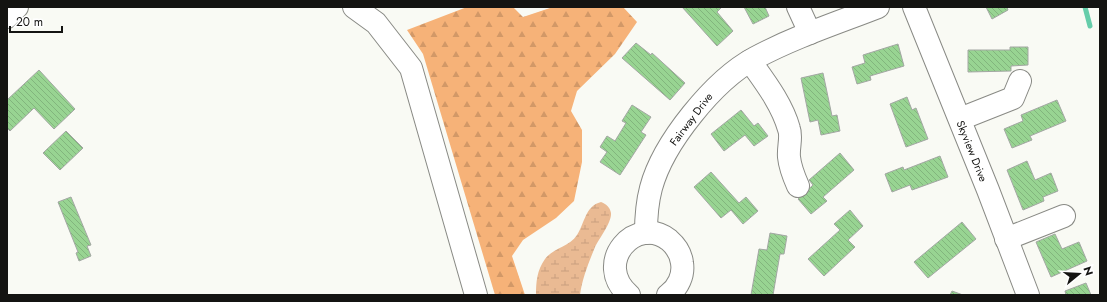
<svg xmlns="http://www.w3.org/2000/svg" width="1107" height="302" viewBox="0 0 1107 302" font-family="Jost,sans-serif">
  <defs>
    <pattern id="forest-firs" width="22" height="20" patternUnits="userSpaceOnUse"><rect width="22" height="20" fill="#f6b278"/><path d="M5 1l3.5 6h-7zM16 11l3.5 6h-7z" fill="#d29867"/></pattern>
    <pattern id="wetland-marsh" width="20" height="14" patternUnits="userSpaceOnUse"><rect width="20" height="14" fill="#eaba93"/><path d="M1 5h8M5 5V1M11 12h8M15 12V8" fill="none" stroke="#c89f7e"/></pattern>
    <pattern id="building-back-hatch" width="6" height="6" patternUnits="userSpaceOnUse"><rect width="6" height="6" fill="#98d492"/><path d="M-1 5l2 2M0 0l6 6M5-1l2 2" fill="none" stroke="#82b57d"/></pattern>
  </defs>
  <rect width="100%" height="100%" fill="#f9faf4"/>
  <polygon fill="url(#forest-firs)" points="467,7 513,7 523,17 553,7 623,7 637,22 615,54 577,91 571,111 582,130 582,162 574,201 556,218 523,240 512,256 525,295 495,295 423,54 407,30"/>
  <path fill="url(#wetland-marsh)" d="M601,202C606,204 610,207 611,213C612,222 599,239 595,247C589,262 582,279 580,295H536C536,282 537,270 545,259C553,248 569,247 577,235C585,223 585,206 601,202Z"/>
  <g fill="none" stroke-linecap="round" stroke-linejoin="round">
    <polyline stroke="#66cdaa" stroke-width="5" points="1085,7 1090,26"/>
  </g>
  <g fill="url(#building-back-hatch)" stroke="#a3a7a3">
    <polygon points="682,7 722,7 717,12 733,31 717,46"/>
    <polygon points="744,7 765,7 769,16 753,24"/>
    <polygon points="986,7 1007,7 1008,10 992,19"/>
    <polygon points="636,43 651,55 652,53 685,83 670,100 622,58"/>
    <polygon points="898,44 904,66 870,76 871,80 857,84 852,67 865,63 863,55"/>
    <polygon points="1010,47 1028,47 1028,65 1011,66 1011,71 968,72 968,50 1010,50"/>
    <polygon points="39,70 75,109 54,129 34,108 10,131 7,128 7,100"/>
    <polygon points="823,73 832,116 837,115 840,131 821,135 818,120 810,122 801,78"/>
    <polygon points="907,97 912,110 916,108 928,139 906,147 890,104"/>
    <polygon points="1057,100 1066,121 1030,136 1032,140 1012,148 1004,129 1023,121 1021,115"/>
    <polygon points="632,105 651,117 641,132 646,135 620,175 600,162 607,152 600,147 607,136 615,141 626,123 622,121"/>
    <polygon points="741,110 754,126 758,123 768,136 754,146 745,135 724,151 711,134"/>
    <polygon points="66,131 83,148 60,170 43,153"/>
    <polygon points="840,153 854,170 823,197 827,201 811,214 798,199 813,185 809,180"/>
    <polygon points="940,156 948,177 912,190 910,185 892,192 885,174 903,167 904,170"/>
    <polygon points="1027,161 1035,180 1051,173 1058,191 1043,197 1044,201 1023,210 1007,170"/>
    <polygon points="711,172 739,203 746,197 758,211 743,224 731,210 721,218 694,187"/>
    <polygon points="71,197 91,245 87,246 91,256 79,261 76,253 78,252 58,202"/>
    <polygon points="850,210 863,226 848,240 855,247 824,276 808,259 840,230 834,224"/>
    <polygon points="962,222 976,239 928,278 914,262"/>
    <polygon points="770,233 787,236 784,254 780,254 773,295 751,295 759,249 767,250"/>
    <polygon points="1055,234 1062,249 1079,242 1087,261 1051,277 1036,242"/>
    <polygon points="1086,283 1091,295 1066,295 1065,291"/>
    <polygon points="952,291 963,295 950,295"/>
  </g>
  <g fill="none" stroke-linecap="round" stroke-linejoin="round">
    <defs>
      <g id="minor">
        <polyline points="354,7 376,23 411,68 476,295"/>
        <polyline points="798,7 810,33"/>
        <polyline points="914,7 988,190 1028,295"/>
        <polyline points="7,17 17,7"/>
        <path d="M750,61C765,82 782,104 789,129C792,137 788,148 789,157C790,167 794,177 798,186"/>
        <polyline points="960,119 1013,98 1020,81"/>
        <path d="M646,233C646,218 647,203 651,188C663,143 714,80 755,58C794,37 837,23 878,7"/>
        <polyline points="1006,239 1064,216"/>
        <path d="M629,295C592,263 636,214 669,240C676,246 681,254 682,263C684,275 678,288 668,295"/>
      </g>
    </defs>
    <use href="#minor" stroke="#898a85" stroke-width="24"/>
    <use href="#minor" stroke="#fff" stroke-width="22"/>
  </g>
  <g text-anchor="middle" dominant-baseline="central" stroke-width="3.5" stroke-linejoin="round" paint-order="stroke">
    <g font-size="11" fill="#141412" stroke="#fff">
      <text transform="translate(691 119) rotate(-53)">Fairway Drive</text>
      <text transform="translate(972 151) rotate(68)">Skyview Drive</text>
    </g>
  </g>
  <rect width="1107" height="302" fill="none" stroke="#141412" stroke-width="16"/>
  <g transform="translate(1079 274) rotate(72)" stroke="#ffffff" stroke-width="3" paint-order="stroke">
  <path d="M0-3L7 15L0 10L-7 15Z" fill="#141412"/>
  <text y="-6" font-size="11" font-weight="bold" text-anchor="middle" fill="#141412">N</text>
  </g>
  <path d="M10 26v6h52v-6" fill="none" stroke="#141412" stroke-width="2"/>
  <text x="16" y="26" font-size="12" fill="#141412" stroke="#ffffff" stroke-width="3" paint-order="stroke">20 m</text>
</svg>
